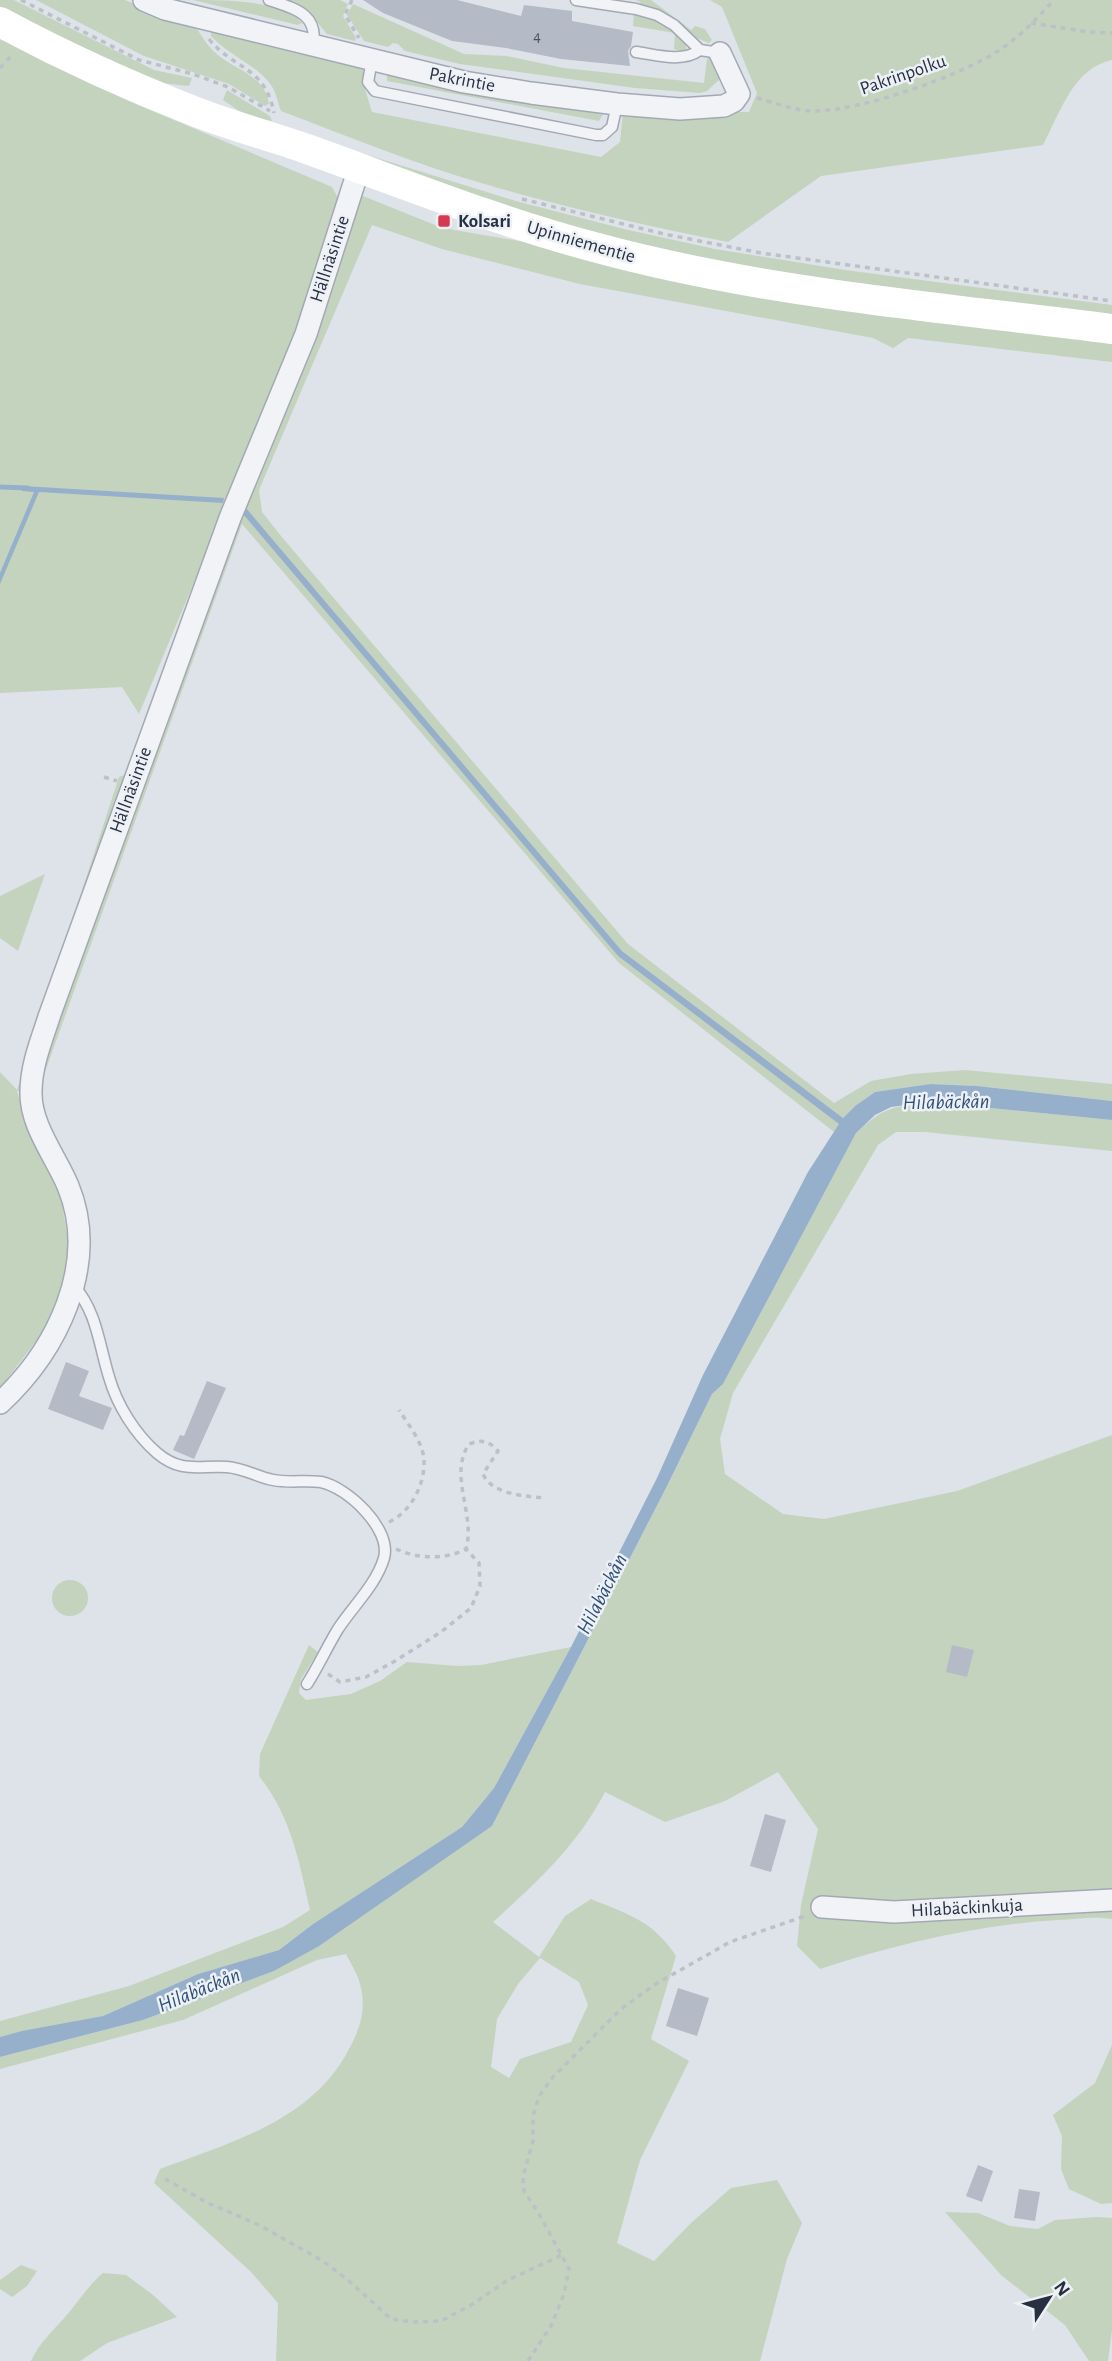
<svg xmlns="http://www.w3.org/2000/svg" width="1112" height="2361" viewBox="0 0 1112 2361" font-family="'Alegreya Sans',sans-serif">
  <rect width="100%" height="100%" fill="#dee2e9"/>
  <g fill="#c4d3be" fill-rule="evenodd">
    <polygon points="0,0 14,0 154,70 192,78 189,86 151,82 17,16 0,7"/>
    <path d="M36,0H125L164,16L195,25C202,37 208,47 219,56C237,70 266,77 269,104L265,106L229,84L144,56Z"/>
    <path d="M193,0C224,0 282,0 302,23L298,25Z"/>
    <polygon points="278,0 340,0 348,4 343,16 356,38 355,41 327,34 308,11"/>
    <polygon points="636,0 651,0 691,30 695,26 705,29 712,40 709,43 689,35 641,7 640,2"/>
    <path d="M710,0H1112V60C1073,68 1060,113 1043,145L821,176L728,242C647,226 567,208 488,185C418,165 349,137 281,111C278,103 276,92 271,85C256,64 229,56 211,36V27L363,64L364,86L372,112L601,157L620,142L623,112H749L757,93L722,7Z"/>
    <polygon points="353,4 464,54 507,56 564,68 704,83 707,59 710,56 721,78 707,91 700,93 635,88 460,64 405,51 398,44 393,43 388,47 364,41 347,15"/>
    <path d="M634,12C654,19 682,27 687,50L684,52L674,49L675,33L633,26Z"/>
    <polygon points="0,34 122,98 332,187 338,198 334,228 286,362 139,714 122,687 0,693"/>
    <polygon points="387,72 605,111 599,121 387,81"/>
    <polygon points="227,90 270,116 272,121 251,119 223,100"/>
    <polygon points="361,153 516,201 624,229 715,249 845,270 1112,305 1112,316 844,281 712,261 513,213 358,156"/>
    <polygon points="363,196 435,225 454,230 1112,341 1112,362 908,338 893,348 873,338 580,284 442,249 372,225 259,490 262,512 281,536 628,944 834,1103 871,1081 911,1074 965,1070 1112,1084 1112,1101 977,1086 930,1084 875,1092 855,1106 843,1118 622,951 246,508 618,956 840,1124 834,1132 619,963 242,524 41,1083 40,1069 355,199"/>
    <polygon points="129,773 26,1088 17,1091 26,1121 60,1192 71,1258 50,1323 0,1388 0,1072 17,1090 119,777"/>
    <polygon points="45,874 18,951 0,938 0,896"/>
    <path d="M929,1102L1112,1120V1151L925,1132H896L878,1145L733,1393L720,1439L725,1474L783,1514L824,1519L957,1491L1112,1435V1919C1095,1916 1076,1919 1058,1920C977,1925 897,1944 820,1969L797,1946L801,1905L818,1829L778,1772L725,1801L665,1822L605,1792C577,1846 537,1882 493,1922L539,1957L565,1916L591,1899C629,1915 652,1920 676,1956L651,2039L689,2061L640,2160L617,2243L654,2261L691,2223L731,2188L777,2180L802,2223L787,2259L760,2361H276L278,2303L251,2272L154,2183L160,2169C231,2142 312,2121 349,2049C360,2029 366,2011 361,1988C359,1976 351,1964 346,1954L317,1960L183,2020L0,2069V2057L143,2020L274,1971L492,1826L667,1486L712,1394L723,1384L856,1133C884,1107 892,1107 929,1102ZM540,1958L579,1982L588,2005L571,2042L520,2059L509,2078L491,2067L497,2019L518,1984Z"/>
    <circle cx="70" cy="1598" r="18"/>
    <path d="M309,1645L318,1652L301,1679L299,1693L306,1700L351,1694L380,1681L407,1662L457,1666L481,1665L571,1647L494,1788L462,1827L313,1924L279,1950L198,1974L103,2016L0,2037V2021L129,1986L283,1927L310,1910C299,1861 291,1816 259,1776L260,1754Z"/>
    <polygon points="1112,2045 1112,2203 1101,2204 1069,2189 1061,2169 1062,2136 1053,2115 1095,2083"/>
    <polygon points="945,2212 978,2213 1010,2226 1038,2229 1055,2220 1097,2217 1112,2218 1112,2330 1108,2361 1089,2361 1065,2325 1001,2275"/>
    <polygon points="21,2265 37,2271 27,2286 12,2297 0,2289 0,2280"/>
    <path d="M103,2273L126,2275L153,2295L177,2317L107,2343L80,2361H31C39,2343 53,2331 66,2316C78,2302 88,2286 103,2273Z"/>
  </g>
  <g fill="#96b0cb">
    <polygon points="23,486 224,498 223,503 39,492 0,584 0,573 34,492 22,491"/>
    <polygon points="246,508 622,951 843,1118 855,1106 875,1092 930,1084 977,1086 1112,1101 1112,1120 929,1102 891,1107 875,1115 856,1133 723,1384 712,1394 667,1486 492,1826 319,1946 274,1971 143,2020 0,2057 0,2037 22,2031 103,2016 198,1974 279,1950 313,1924 462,1827 494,1788 571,1647 657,1478 703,1375 808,1172 839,1124 618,956 243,514"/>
  </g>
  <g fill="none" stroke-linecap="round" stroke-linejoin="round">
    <polyline stroke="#96b0cb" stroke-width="5" points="0,487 28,488"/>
  </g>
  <g fill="#b5bbc6">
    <polygon points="363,0 457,0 521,16 524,5 572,11 572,21 633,32 631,46 628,51 630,66 561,59 506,48 452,41 383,13"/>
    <polygon points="66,1362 89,1371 79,1396 112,1408 103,1430 48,1409"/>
    <polygon points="207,1381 226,1388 194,1459 173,1450 180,1435 184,1436"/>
    <polygon points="952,1645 974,1650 967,1677 946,1672"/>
    <polygon points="765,1814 786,1820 771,1872 750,1866"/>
    <polygon points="678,1988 709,1998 697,2036 666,2026"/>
    <polygon points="978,2165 993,2171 982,2202 966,2196"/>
    <polygon points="1019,2189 1040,2192 1035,2221 1014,2218"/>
  </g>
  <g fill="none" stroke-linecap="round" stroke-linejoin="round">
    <defs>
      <g id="lane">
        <path d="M269,0C293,8 319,13 313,46"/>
        <polyline points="576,0 636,9 657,15 674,25 700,50 720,53"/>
        <path d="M636,52C657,55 682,63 700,50"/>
        <polyline points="372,60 368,82 375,91 596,135 603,135 612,127 617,104"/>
        <path d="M73,1285C97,1311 99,1345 109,1377C117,1405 135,1434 157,1453C182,1474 199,1465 227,1467C243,1468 258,1477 273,1480C289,1483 305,1480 321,1482C347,1487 392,1529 384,1558C376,1585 353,1606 338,1629C327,1647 318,1667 307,1684"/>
      </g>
      <g id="street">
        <polyline points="144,0 165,9 464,82 531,93 617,104 680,109 724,106 734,101 739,94 720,53"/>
        <path d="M0,1403C57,1350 100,1264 68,1186C56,1157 30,1125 31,1092C31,1065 42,1039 50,1014L230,518L306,334L359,168"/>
        <polyline points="822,1907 894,1912 1112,1900"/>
      </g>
    </defs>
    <use href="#lane" stroke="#a3a9b3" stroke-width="13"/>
    <use href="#street" stroke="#a3a9b3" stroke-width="24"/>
    <g stroke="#bcc0c7" stroke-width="3.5" stroke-dasharray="5 5" stroke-linecap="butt">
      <polyline points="21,0 139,60 193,74 228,87 270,111"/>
      <polyline points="352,0 345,15 359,38"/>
      <polyline points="1031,23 1088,32 1112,33"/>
      <path d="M209,39C234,70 265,66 274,113"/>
      <polyline points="0,68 13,54"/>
      <path d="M757,98C776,103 795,111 815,111C863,110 957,77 998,51C1019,38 1037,18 1054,0"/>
      <polyline points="522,199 664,234 761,253 1112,301"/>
      <polyline points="104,777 117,781"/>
      <path d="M389,1522C411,1512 425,1484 424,1461C424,1444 408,1424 399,1410"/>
      <path d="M396,1549C417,1559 446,1560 466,1549C476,1515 448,1476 469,1444C482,1439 489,1441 498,1451L483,1474C492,1495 526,1496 545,1498"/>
      <polyline points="328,1674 340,1682 366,1677 395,1661 441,1632 471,1608 480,1586 479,1563 466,1549"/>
      <polyline points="165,2179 208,2203 257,2224 323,2261 348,2280 391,2319 413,2322 441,2321 471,2305 508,2280 562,2255"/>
      <polyline points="528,2361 551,2326 564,2294 569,2269 538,2212 524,2191 523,2177 533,2141 533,2116 539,2096 553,2077 621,2009 654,1985 730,1942 808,1915"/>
    </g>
    <use href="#lane" stroke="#f1f3f7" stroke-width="10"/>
    <use href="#street" stroke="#f1f3f7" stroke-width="21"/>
    <path stroke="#fff" stroke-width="30" d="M0,22C63,56 129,86 196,112C232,126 270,136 307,149C402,183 496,221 594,247C762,293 939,307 1112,329"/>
  </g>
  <rect fill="#d63a52" stroke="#edf1f6" stroke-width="2.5" x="437" y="214" width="14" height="14" rx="3.5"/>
  <g text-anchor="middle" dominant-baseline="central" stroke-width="5" stroke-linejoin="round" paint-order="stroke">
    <g font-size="16" fill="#4a5362">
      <text x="537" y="36">4</text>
    </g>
    <g font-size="19" fill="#263040" stroke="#edf1f6">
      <text transform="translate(903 75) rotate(-19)">Pakrinpolku</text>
      <text transform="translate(462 80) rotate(11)">Pakrintie</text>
      <text transform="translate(581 242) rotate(16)">Upinniementie</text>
      <text transform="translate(330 259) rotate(-72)">Hällnäsintie</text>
      <text transform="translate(131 790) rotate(-70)">Hällnäsintie</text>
      <text transform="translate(967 1908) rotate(-3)">Hilabäckinkuja</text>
    </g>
    <g font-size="19" font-weight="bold" fill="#263040" stroke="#edf1f6" text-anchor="start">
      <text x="458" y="221">Kolsari</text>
    </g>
    <g font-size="21" font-style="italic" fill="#2e4f77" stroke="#edf1f6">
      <text transform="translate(946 1102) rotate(-1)">Hilabäckån</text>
      <text transform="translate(602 1594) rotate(-63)">Hilabäckån</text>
      <text transform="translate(199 1990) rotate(-22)">Hilabäckån</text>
    </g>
  </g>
  <g transform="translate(1049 2298) rotate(54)" stroke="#edf1f6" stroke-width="5" paint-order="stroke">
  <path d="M0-5L12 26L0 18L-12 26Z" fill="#263040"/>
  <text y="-10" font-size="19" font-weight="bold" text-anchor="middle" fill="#263040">N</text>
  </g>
</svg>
